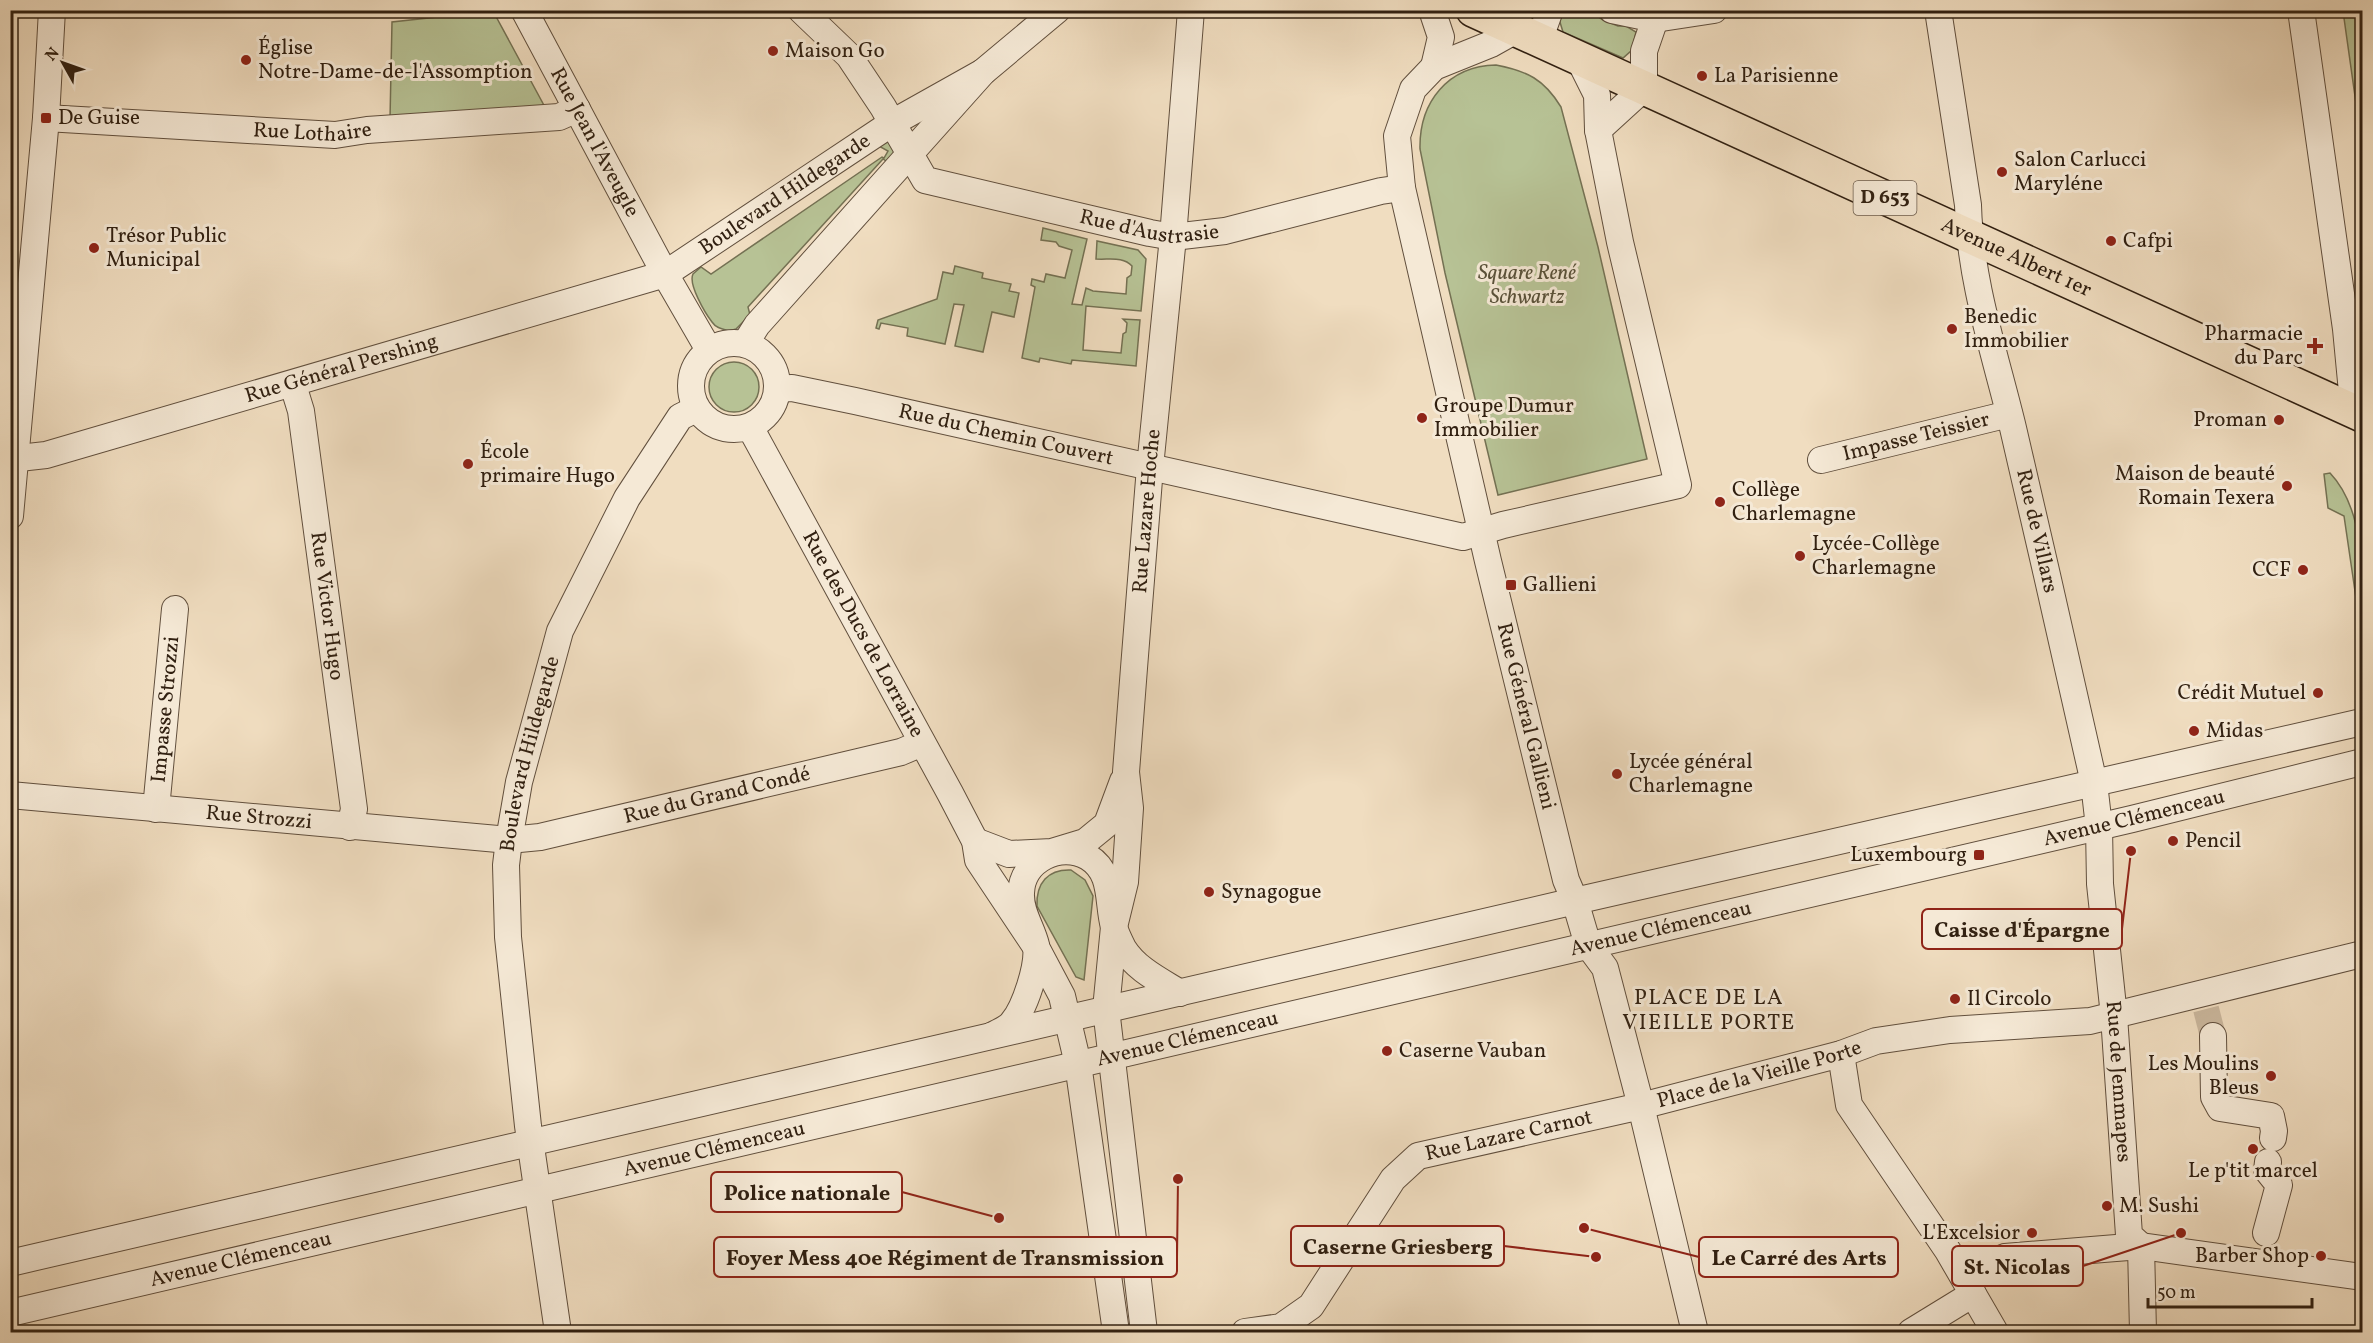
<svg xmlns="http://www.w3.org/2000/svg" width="2373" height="1343" viewBox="0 0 2373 1343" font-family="Vollkorn,serif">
  <rect width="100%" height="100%" fill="#f0ddc0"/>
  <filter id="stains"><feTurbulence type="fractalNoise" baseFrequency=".00333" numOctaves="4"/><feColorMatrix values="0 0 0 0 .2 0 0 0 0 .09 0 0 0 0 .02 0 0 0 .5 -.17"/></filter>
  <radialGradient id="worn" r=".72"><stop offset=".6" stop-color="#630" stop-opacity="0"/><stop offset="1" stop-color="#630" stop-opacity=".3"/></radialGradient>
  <g fill="#b7c295" stroke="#747153" stroke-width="1.5">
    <polygon points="493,11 546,109 390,119 392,22"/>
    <polygon points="1564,11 1590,11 1603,20 1618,26 1626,26 1636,32 1632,50 1623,58 1563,32 1559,19"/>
    <polygon points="2343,11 2362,11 2362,146"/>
    <path d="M1496,65C1527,71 1544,79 1561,107L1598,247L1647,459L1498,495L1445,273L1420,149C1419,102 1448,66 1496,65Z"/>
    <path d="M884,141H888L897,150L889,163L883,159L748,307L750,315L736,329L729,331C722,329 716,328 712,322C705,313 688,284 693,274L701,267L711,274L882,157L884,158L888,151L877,145Z"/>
    <path d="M1043,228L1087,239L1072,304L1082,305L1086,288L1093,291L1126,294L1127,278L1131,275L1132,266C1123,256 1109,260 1096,259L1097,241L1138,250L1146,259L1141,311L1086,306L1083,350L1121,353L1123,334L1126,332L1127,323L1123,319L1140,320L1136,366L1072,360L1071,364L1040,358L1039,362L1022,358L1035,287L1031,285L1032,279L1044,282L1046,274L1065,278L1072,250L1059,246L1056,242L1041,240Z"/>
    <polygon points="955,266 983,273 982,278 1011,284 1009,291 1019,293 1014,317 992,312 983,352 955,346 964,305 954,304 945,344 907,336 908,328 881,323 879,329 876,328 878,320 937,299 943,272 953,274"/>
    <circle cx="734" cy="387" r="25"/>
    <path d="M2330,473C2368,513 2363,588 2362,639L2344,516L2328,508L2324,474Z"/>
    <path d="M1071,870L1085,880L1093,896L1084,980L1076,977L1037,906C1036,883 1048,869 1071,870Z"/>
  </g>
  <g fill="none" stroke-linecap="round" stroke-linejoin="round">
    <polyline stroke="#cab79d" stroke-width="26" stroke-dasharray="26 13" stroke-linecap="butt" points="2206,1009 2213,1036"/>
    <defs>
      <g id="minor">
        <path id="s1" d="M524,10L665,274L709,350"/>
        <path id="s2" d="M801,10L849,56L883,107L925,180L1150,233L1173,237L1225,231L1381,191L1402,188"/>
        <polyline points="1432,10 1441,37 1434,67"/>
        <polyline points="1612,10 1655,19 1714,10"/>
        <path id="s3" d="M1938,10L1968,205C1970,281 1995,354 2013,428C2041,546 2067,665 2094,783L2099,827L2100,884L2114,1016L2129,1235L2141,1246L2143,1332"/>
        <polyline points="2301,10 2346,329 2352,392 2362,413"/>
        <path id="s4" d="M1516,30L1491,44L1434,67L1413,89L1397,136L1402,188L1488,561L1566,880L1575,901L1588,945L1605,968L1641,1106L1695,1332"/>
        <polyline points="1539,41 1550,10"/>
        <path id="s5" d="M46,118L335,135L367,130L559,117L577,109"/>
        <polyline points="1598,130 1644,88 1644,51 1655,19"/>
        <circle cx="734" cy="386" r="43"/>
        <polyline points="745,344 757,325 983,72 1057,10"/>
        <path id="s6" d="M293,385L301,411L354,809L350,827"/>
        <path id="s7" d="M777,389L792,388L855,401L1463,537L1503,525L1678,485L1620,242L1598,130L1597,95L1580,61"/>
        <path id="s8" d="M750,427L950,793L975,841L978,860L1036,947L1062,996L1078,1064L1116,1332"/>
        <path id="s9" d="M10,459L46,455L665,274L892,123L983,72"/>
        <path id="s10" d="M1821,460L2009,414"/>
        <polyline points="10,516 46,118 52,10"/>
        <path id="s11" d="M10,795L509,840L540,837L901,752L922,743"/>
        <path id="s12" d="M156,809L175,609"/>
        <polyline points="975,841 1009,854 1052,852 1085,842 1107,824 1123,781"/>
        <path d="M993,1035C999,1032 1008,1028 1012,1023C1025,1008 1039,965 1036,945C1032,928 1020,912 1021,893C1022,860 1060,841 1088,857C1114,873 1107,902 1114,927C1116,934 1120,942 1123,948C1136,969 1159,980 1180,993"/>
        <polyline points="2213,1036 2214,1097 2220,1108 2271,1116 2274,1131 2273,1138"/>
        <polyline points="1841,1054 1849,1105 1948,1251 1995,1332"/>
        <polyline points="2266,1233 2279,1185 2267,1170 2268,1162"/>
        <polyline points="10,1263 1575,901 2362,722"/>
        <polyline points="1962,1274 2005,1257 2141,1246 2362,1277"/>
        <path id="s13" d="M10,1313L2132,819L2362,762"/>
        <path id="s14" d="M558,1332L528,1126L508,937L506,865L509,840L519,782L560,631L627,498L680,417L696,409"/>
        <path id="s15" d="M1144,1332L1106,1009L1114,927L1125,882L1130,808L1126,772L1134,668L1150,467L1173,237L1191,10"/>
        <path id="s16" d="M1245,1332L1281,1327L1311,1306L1393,1179L1418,1156L1641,1106L1841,1054L1876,1041L1950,1030L2090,1021L2362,954"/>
        <polyline points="1911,1332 1973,1294"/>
      </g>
      <g id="major">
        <path id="s17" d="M1473,10L2362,415"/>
      </g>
    </defs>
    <use href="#minor" stroke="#614f3d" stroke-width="28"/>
    <use href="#major" stroke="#312011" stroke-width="36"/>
    <use href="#minor" stroke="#f5e9d6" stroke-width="26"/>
    <use href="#major" stroke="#f0ddc0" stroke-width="33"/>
  </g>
  <g fill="#8f2418" stroke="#f5e9d6" stroke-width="2">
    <circle cx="773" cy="51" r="6"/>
    <circle cx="246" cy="60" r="6"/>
    <circle cx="1702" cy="76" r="6"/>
    <rect x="40" y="112" width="12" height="12" rx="3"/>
    <circle cx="2002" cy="172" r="6"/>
    <circle cx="2111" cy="241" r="6"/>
    <circle cx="94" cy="248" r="6"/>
    <circle cx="1952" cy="329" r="6"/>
    <path d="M2312 337h6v6h6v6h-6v6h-6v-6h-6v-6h6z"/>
    <circle cx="1422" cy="418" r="6"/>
    <circle cx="2279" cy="420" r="6"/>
    <circle cx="468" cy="464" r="6"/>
    <circle cx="2287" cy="486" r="6"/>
    <circle cx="1720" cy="502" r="6"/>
    <circle cx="1800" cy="556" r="6"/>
    <circle cx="2303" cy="570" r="6"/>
    <rect x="1505" y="579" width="12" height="12" rx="3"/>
    <circle cx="2318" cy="693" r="6"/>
    <circle cx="2194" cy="731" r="6"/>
    <circle cx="1617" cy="774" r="6"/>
    <circle cx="2173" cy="841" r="6"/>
    <rect x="1973" y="849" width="12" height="12" rx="3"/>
    <circle cx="1209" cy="892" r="6"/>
    <circle cx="1955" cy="999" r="6"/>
    <circle cx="1387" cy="1051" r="6"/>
    <circle cx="2271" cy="1076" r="6"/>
    <circle cx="2253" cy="1149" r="6"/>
    <circle cx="2107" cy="1206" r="6"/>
    <circle cx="2032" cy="1233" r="6"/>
    <circle cx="2321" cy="1256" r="6"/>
  </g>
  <g text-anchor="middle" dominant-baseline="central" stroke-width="6" stroke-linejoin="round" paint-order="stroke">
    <rect fill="#f5e9d6" stroke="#6c5c4c" stroke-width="1.5" x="1853.5" y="181" width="63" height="34" rx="4.5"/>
    <g font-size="20" font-weight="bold" fill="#312011">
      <text x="1885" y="198">D 653</text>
    </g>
    <g font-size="21" fill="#312011" stroke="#f5e9d6" text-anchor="start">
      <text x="258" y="48">Église<tspan x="258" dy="24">Notre-Dame-de-l'Assomption</tspan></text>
      <text x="785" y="51">Maison Go</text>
      <text x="1714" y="76">La Parisienne</text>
      <text x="58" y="118">De Guise</text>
      <text x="2014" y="160">Salon Carlucci<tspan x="2014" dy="24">Maryléne</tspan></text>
      <text x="106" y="236">Trésor Public<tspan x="106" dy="24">Municipal</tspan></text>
      <text x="2123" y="241">Cafpi</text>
      <text x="1964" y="317">Benedic<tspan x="1964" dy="24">Immobilier</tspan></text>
      <text x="2303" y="334" text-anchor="end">Pharmacie<tspan x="2303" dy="24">du Parc</tspan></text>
      <text x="1434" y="406">Groupe Dumur<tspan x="1434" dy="24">Immobilier</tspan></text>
      <text x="2267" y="420" text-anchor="end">Proman</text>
      <text x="480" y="452">École<tspan x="480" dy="24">primaire Hugo</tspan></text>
      <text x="2275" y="474" text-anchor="end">Maison de beauté<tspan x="2275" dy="24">Romain Texera</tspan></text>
      <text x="1732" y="490">Collège<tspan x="1732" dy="24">Charlemagne</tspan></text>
      <text x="1812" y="544">Lycée-Collège<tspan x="1812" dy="24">Charlemagne</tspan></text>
      <text x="2291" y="570" text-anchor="end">CCF</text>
      <text x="1523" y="585">Gallieni</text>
      <text x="2306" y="693" text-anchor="end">Crédit Mutuel</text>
      <text x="2206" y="731">Midas</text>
      <text x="1629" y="762">Lycée général<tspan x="1629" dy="24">Charlemagne</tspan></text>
      <text x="2185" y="841">Pencil</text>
      <text x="1967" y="855" text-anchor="end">Luxembourg</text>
      <text x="1221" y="892">Synagogue</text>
      <text x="1967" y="999">Il Circolo</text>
      <text x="1399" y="1051">Caserne Vauban</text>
      <text x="2259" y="1064" text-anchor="end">Les Moulins<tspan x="2259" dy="24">Bleus</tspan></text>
      <text x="2253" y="1171" text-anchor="middle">Le p'tit marcel</text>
      <text x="2119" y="1206">M. Sushi</text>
      <text x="2020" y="1233" text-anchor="end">L'Excelsior</text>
      <text x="2309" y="1256" text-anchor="end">Barber Shop</text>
    </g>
    <g font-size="21" fill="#312011" stroke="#f5e9d6">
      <text stroke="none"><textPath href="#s5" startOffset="267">Rue Lothaire</textPath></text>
      <text stroke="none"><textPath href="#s1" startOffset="150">Rue Jean l'Aveugle</textPath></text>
      <text stroke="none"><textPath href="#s9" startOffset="825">Boulevard Hildegarde</textPath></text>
      <text stroke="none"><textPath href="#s2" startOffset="442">Rue d'Austrasie</textPath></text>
      <text stroke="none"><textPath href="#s17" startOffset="597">Avenue Albert 1er</textPath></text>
      <text stroke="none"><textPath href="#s9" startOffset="344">Rue Général Pershing</textPath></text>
      <text stroke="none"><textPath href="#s7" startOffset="234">Rue du Chemin Couvert</textPath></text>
      <text stroke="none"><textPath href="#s10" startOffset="98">Impasse Teissier</textPath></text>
      <text stroke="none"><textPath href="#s15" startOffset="826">Rue Lazare Hoche</textPath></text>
      <text stroke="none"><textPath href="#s3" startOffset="531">Rue de Villars</textPath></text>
      <text stroke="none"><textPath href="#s6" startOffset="224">Rue Victor Hugo</textPath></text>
      <text stroke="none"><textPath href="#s8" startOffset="236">Rue des Ducs de Lorraine</textPath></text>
      <text stroke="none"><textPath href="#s12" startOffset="100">Impasse Strozzi</textPath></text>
      <text stroke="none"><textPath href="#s4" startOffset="765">Rue Général Gallieni</textPath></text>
      <text stroke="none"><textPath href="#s14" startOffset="584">Boulevard Hildegarde</textPath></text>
      <text stroke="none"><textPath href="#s11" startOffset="714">Rue du Grand Condé</textPath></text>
      <text stroke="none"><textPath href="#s11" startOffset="250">Rue Strozzi</textPath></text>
      <text stroke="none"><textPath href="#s13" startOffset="2181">Avenue Clémenceau</textPath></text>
      <text stroke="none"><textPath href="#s13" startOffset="1695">Avenue Clémenceau</textPath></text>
      <text stroke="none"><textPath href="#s13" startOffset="1209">Avenue Clémenceau</textPath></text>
      <text stroke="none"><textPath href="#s16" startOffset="609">Place de la Vieille Porte</textPath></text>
      <text stroke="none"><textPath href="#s3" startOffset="1089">Rue de Jemmapes</textPath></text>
      <text stroke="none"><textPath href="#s16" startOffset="351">Rue Lazare Carnot</textPath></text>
      <text stroke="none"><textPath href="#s13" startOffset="723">Avenue Clémenceau</textPath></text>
      <text stroke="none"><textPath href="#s13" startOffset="237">Avenue Clémenceau</textPath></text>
    </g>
    <g font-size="21" font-style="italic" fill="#595139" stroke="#f5e9d6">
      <text x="1527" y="273">Square René<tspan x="1527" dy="24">Schwartz</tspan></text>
    </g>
    <g font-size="22" letter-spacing="1.5" fill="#312011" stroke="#f5e9d6">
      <text x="1709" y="998">PLACE DE LA<tspan x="1709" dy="25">VIEILLE PORTE</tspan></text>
    </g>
  </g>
  <path fill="none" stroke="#8f2418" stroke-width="2" d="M2131 851L2122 929M999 1218L902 1192M1596 1257L1504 1246M1178 1179L1177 1257M1584 1228L1699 1257M2181 1233L2083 1266"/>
  <g fill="#8f2418" stroke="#f5e9d6" stroke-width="2">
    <circle cx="2131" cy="851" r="6"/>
    <circle cx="999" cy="1218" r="6"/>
    <circle cx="1596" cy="1257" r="6"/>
    <circle cx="1178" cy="1179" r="6"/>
    <circle cx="1584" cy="1228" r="6"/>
    <circle cx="2181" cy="1233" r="6"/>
  </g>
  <g fill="#f5e9d6" stroke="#8f2418" stroke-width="2">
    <rect x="1922" y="909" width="200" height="40" rx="6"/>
    <rect x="711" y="1172" width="191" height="40" rx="6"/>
    <rect x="1291" y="1226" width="213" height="40" rx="6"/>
    <rect x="714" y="1237" width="463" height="40" rx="6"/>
    <rect x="1699" y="1237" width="199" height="40" rx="6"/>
    <rect x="1952" y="1246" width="131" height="40" rx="6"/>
  </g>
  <g font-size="22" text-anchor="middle" font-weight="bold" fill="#312011">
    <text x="2022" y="937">Caisse d'Épargne</text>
    <text x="807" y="1200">Police nationale</text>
    <text x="1398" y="1254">Caserne Griesberg</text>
    <text x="945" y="1265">Foyer Mess 40e Régiment de Transmission</text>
    <text x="1799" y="1265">Le Carré des Arts</text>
    <text x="2017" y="1274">St. Nicolas</text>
  </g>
  <rect width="2373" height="1343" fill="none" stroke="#f0ddc0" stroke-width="36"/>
  <rect x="12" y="12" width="2349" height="1319" fill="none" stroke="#312011" stroke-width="3"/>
  <rect x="18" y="18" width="2337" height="1307" fill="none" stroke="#312011" stroke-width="1.5"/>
  <g transform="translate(63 63) rotate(310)" stroke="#f5e9d6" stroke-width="4.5" paint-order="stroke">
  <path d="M0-4.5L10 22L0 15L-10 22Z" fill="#312011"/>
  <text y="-9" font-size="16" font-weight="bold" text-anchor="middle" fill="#312011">N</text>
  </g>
  <path d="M2148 1298v9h164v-9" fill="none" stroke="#312011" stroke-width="3"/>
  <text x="2157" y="1298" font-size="18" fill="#312011" stroke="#f5e9d6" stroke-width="4.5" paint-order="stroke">50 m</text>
  <rect width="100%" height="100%" filter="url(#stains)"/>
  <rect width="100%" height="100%" fill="url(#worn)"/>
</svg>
